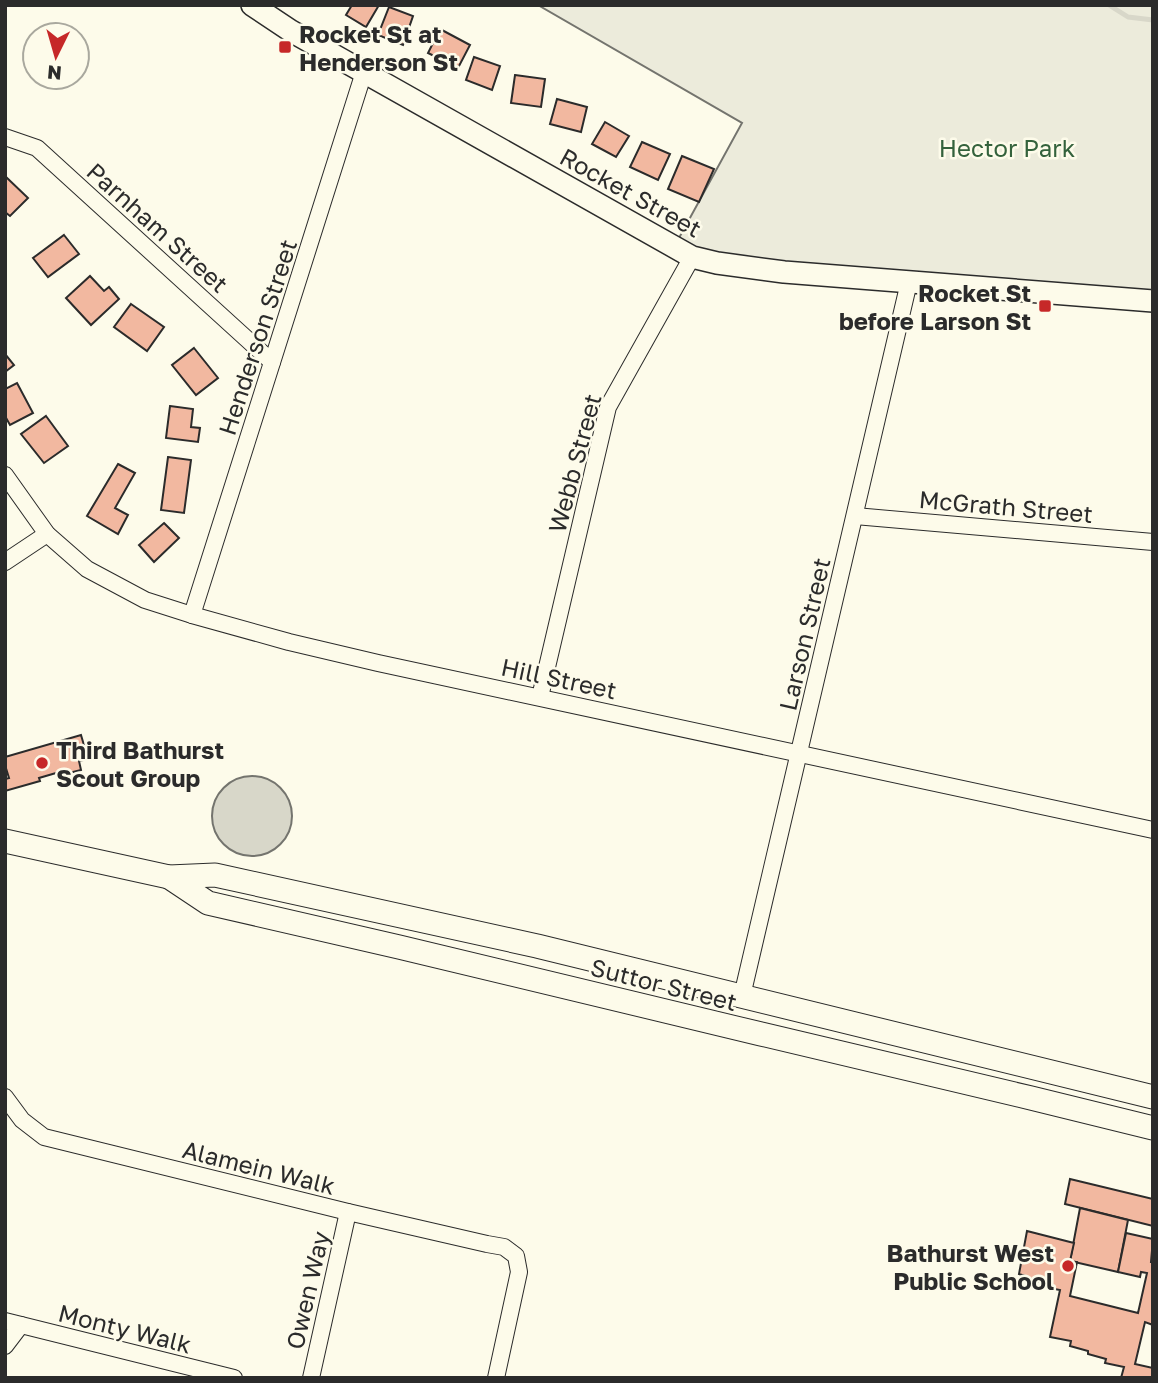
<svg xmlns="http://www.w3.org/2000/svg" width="1158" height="1383" viewBox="0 0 1158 1383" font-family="'Golos Text',sans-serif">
  <rect width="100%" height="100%" fill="#fdfbea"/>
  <polygon fill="#ecebdb" stroke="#74746e" stroke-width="2" points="538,5 1153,5 1153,301 784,272 674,247 742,123"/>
  <circle fill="#d8d7c9" stroke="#74746e" stroke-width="2" cx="252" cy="816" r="40"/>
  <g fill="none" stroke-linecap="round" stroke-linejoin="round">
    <polyline stroke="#d8d7c9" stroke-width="5" points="1109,5 1128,17 1153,20"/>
  </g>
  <g fill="#f2b8a0" stroke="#2b2b2b" stroke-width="2">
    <polygon points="352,5 379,5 366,27 346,15"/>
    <polygon points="389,7 413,16 403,45 378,35"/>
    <polygon points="440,29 470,45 458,68 428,53"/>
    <polygon points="474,57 500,66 492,90 466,80"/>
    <polygon points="515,75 545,79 541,107 511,103"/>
    <polygon points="557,99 587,107 581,132 550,124"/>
    <polygon points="605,122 629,136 616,157 592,144"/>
    <polygon points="642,142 670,154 658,180 630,167"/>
    <polygon points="682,156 714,169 699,202 668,189"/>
    <polygon points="5,176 28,198 10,216 5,212"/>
    <polygon points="64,235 79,254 48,277 33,258"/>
    <polygon points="90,276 104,291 109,287 119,299 91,325 66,298"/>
    <polygon points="131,304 164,327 147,351 114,327"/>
    <polygon points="194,348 218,378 196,395 172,365"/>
    <polygon points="5,354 14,365 5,372"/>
    <polygon points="17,383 33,413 10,425 5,416 5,389"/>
    <polygon points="170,406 193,409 191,427 200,428 198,442 166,438"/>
    <polygon points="46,416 68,446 44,463 21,434"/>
    <polygon points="168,457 191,460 184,513 161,510"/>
    <polygon points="118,464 135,473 115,508 128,515 118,534 87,516"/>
    <polygon points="164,523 179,538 154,562 139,545"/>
    <polygon points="81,735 88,759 79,761 81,770 57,776 56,773 39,778 40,781 5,791 5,779 9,778 5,765 5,757"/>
    <polygon points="1070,1179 1153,1199 1153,1226 1065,1204"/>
    <polygon points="1080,1208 1128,1220 1118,1272 1070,1261"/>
    <polygon points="1027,1231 1074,1243 1070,1261 1077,1262 1070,1296 1138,1313 1147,1273 1141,1272 1140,1277 1118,1272 1126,1233 1153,1239 1151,1262 1153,1262 1153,1325 1145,1322 1135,1364 1153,1368 1153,1378 1121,1378 1124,1367 1105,1363 1106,1359 1088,1354 1088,1351 1070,1346 1071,1341 1050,1337 1060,1290 1044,1287 1045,1283 1024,1279 1025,1276 1019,1274"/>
  </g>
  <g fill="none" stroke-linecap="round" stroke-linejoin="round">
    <defs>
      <g id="minor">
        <polyline points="5,137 37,148 272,362"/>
        <polyline points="5,475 47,534 87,569 145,600 192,615 289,642 378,663 1153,830"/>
        <polyline points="855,516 1153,542"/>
        <polyline points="5,562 47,534"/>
        <polyline points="192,615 364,72"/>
        <polyline points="540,697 608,407 692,257"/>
        <polyline points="742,996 909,282"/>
        <polyline points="5,1097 22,1120 44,1137 348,1212 487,1244 504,1247 516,1256 519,1272 496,1378"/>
        <polyline points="5,1321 234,1378"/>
        <polyline points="5,1346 21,1325"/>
        <polyline points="311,1378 348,1212"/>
      </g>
      <polyline id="tertiary" points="252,5 291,31 692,257 717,263 784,272 1153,301"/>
      <g id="secondary">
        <polyline points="5,841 169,877 215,875 537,946 1153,1097"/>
        <polyline points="169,877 208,903 399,947 761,1034 1031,1098 1153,1128"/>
      </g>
    </defs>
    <use href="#minor" stroke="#2b2b2b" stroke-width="18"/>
    <use href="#tertiary" stroke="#2b2b2b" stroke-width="24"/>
    <use href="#secondary" stroke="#2b2b2b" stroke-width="25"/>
    <use href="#minor" stroke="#fdfbea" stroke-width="16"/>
    <use href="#tertiary" stroke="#fdfbea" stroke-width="21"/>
    <use href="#secondary" stroke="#fdfbea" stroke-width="23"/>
  </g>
  <g fill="#c62828" stroke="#fdfbea" stroke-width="2.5">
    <rect x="278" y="40" width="14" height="14" rx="3.5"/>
    <rect x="1038" y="299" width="14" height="14" rx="3.5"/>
    <circle cx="42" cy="763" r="7"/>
    <circle cx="1068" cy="1266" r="7"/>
  </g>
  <g text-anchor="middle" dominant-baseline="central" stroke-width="5" stroke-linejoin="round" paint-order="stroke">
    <g font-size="24" font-weight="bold" fill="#2b2b2b" stroke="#fdfbea" text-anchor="start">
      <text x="299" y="33">Rocket St at<tspan x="299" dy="28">Henderson St</tspan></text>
      <text x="1031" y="292" text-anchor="end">Rocket St<tspan x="1031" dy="28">before Larson St</tspan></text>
      <text x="56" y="749">Third Bathurst<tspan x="56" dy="28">Scout Group</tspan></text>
      <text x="1054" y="1252" text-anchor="end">Bathurst West<tspan x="1054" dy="28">Public School</tspan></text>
    </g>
    <g font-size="24" fill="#34623c" stroke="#fdfbea">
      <text x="1007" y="147">Hector Park</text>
    </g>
    <g font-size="24" fill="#2b2b2b" stroke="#fdfbea">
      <text transform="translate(631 192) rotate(29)">Rocket Street</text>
      <text transform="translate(158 227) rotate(42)">Parnham Street</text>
      <text transform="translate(257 337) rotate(-72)">Henderson Street</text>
      <text transform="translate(574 463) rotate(-75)">Webb Street</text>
      <text transform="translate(1006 506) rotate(5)">McGrath Street</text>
      <text transform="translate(804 634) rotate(-77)">Larson Street</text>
      <text transform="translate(559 678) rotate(12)">Hill Street</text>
      <text transform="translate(664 984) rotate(14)">Suttor Street</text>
      <text transform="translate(259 1167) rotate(14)">Alamein Walk</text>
      <text transform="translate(307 1290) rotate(-77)">Owen Way</text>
      <text transform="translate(125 1328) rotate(14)">Monty Walk</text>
    </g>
  </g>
  <rect width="1158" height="1383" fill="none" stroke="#2b2b2b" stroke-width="14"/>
  <g transform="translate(56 56) rotate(185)"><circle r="33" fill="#fdfbea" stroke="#a9a89e" stroke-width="2"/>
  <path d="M0-5L12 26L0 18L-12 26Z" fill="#c62828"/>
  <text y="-10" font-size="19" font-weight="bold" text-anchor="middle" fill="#2b2b2b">N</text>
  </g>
</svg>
